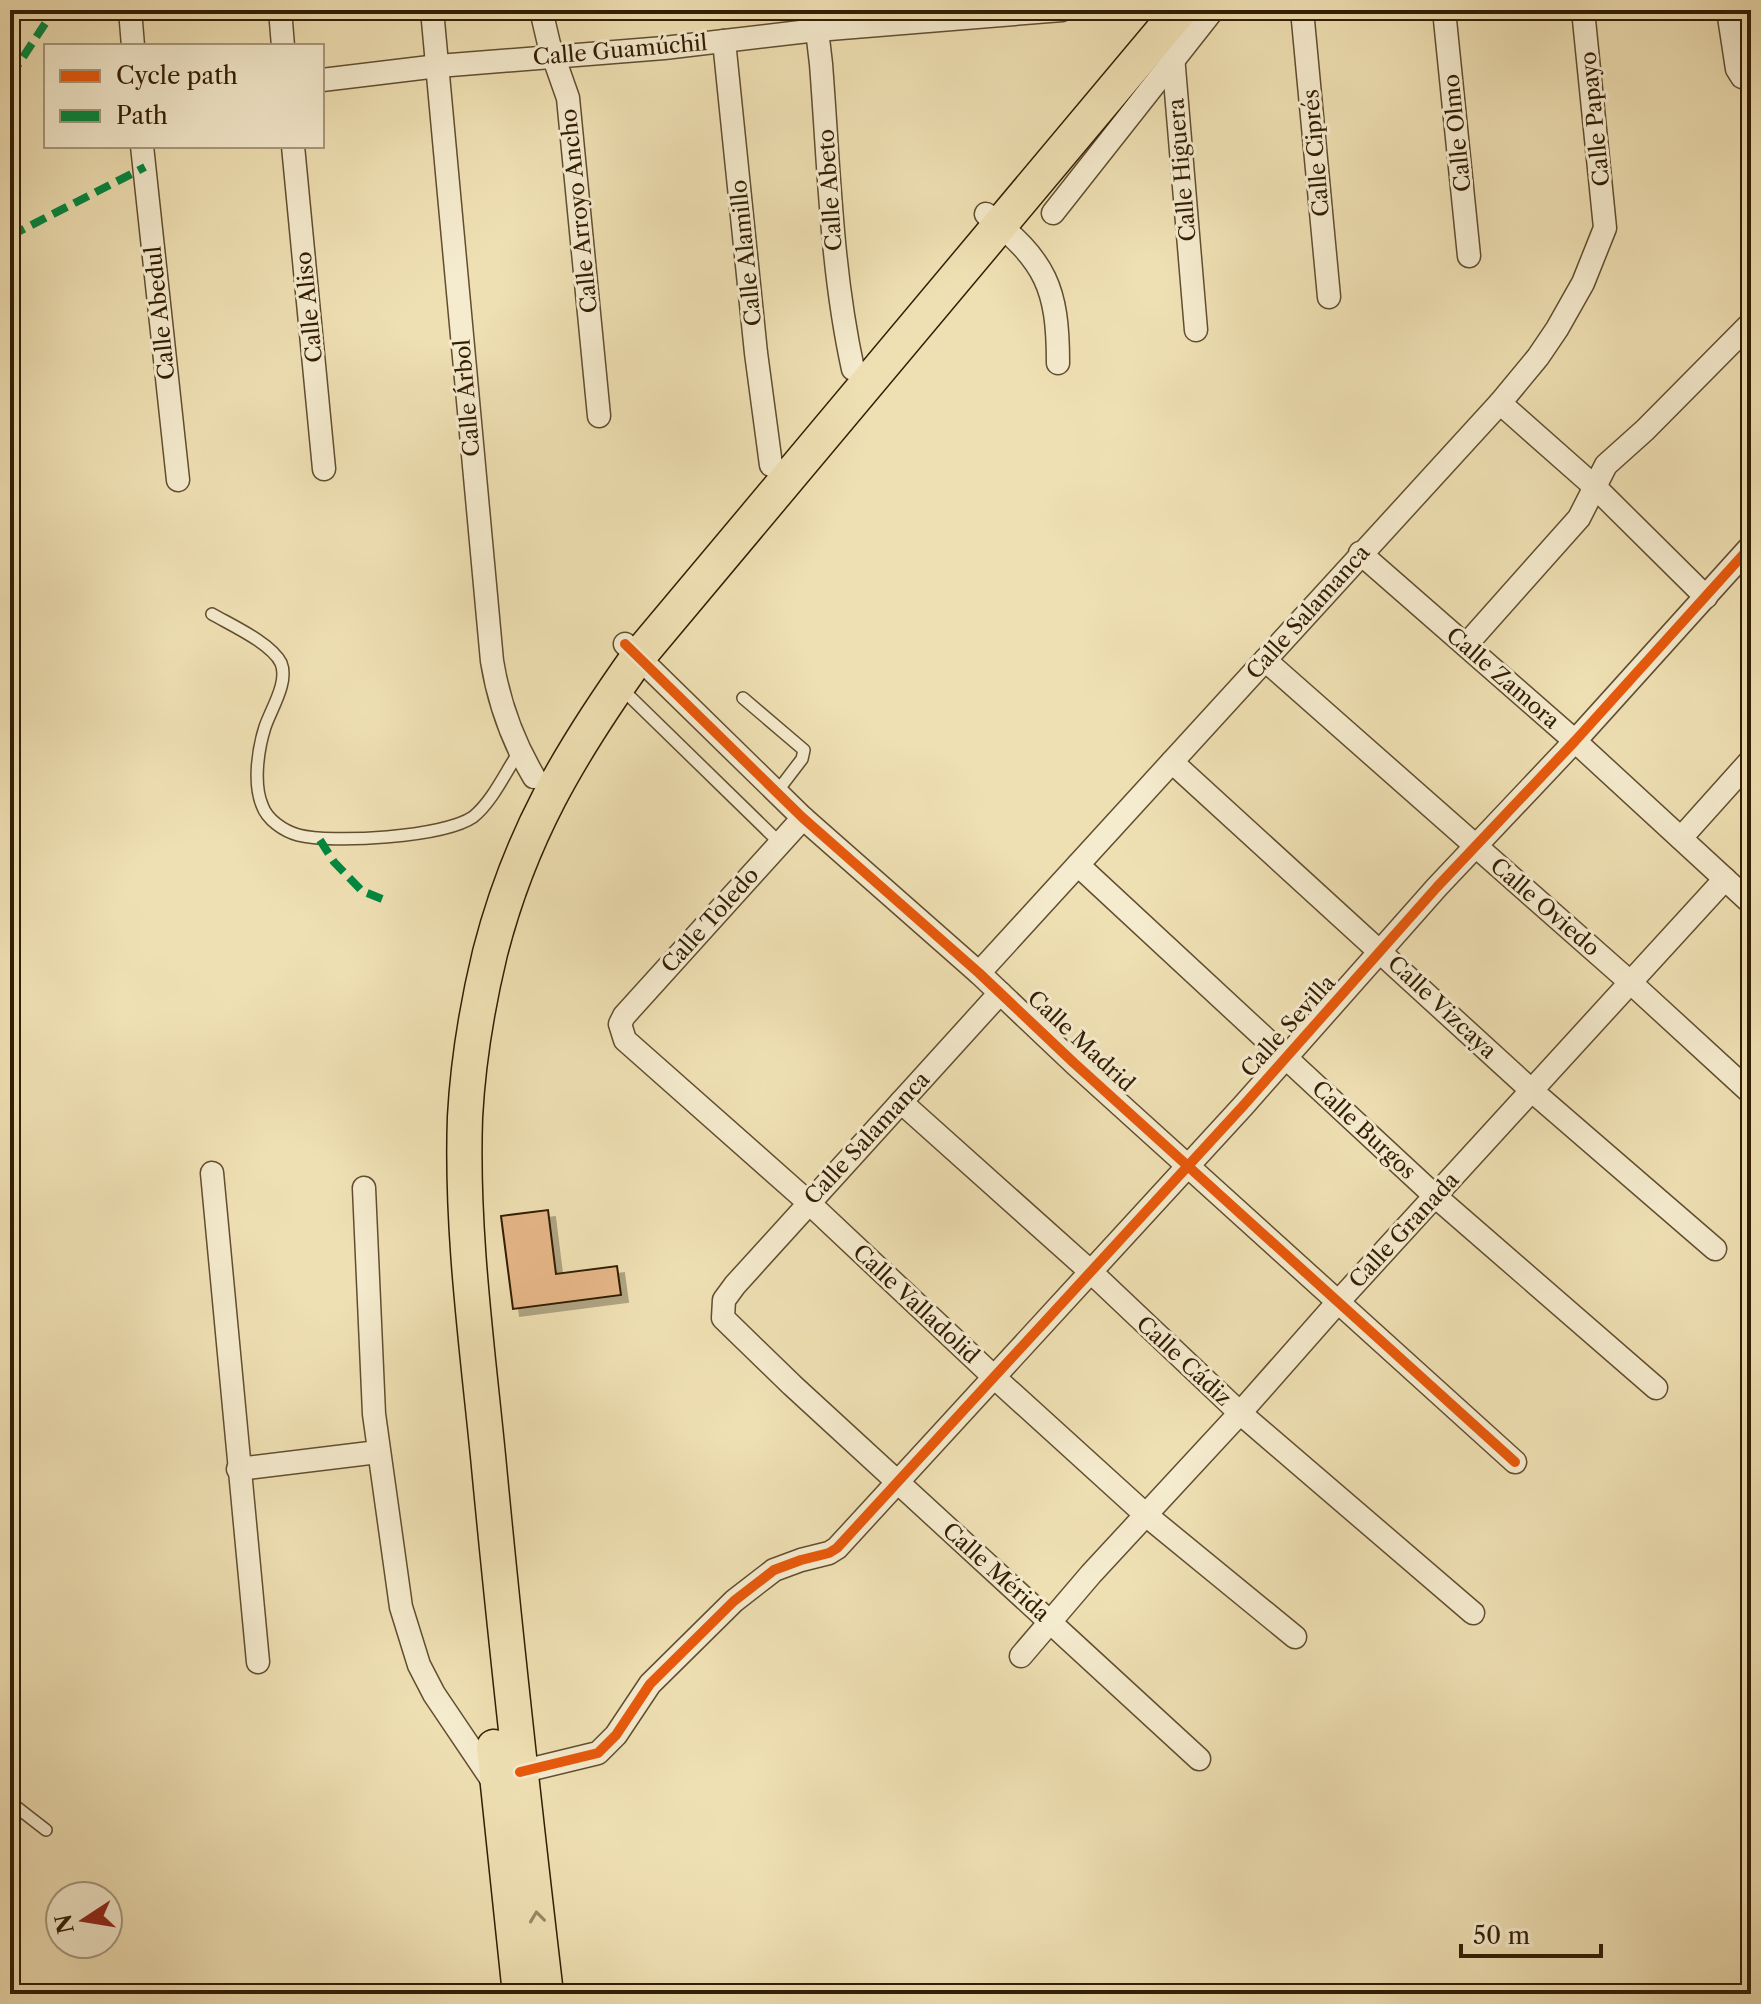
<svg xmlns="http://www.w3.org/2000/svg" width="1761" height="2004" viewBox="0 0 1761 2004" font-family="'Libre Caslon Text',serif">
  <defs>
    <filter id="shadow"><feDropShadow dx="7" dy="7" stdDeviation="0" flood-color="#0004"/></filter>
  </defs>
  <rect width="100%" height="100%" fill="#efe0b3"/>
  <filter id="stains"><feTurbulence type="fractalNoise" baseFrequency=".0025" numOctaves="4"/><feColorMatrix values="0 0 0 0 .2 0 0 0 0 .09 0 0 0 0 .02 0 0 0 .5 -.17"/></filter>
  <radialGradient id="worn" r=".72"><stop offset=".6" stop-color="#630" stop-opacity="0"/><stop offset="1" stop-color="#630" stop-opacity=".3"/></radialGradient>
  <polygon fill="#e5b688" stroke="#321d04" stroke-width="2" filter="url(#shadow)" points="548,1210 556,1274 617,1266 621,1295 513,1309 501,1216"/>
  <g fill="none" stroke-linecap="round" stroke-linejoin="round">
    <defs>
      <g id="lane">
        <path d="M212,614C231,625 271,643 281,663C289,682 271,709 265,727C258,749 253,783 262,805C267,820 284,831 298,835C332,844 444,837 473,817C492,802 505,773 519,752"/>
        <polyline points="620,687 780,843"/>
        <polyline points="743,698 804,750 802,759 776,793"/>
        <polyline points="10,1802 46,1830"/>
      </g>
      <g id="street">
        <polyline points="130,10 133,46"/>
        <polyline points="280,10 283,46"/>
        <path d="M432,10L492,661C499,704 512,740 534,777"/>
        <polyline points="541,10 549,44 568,98 599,416"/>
        <path d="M811,10L817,30L821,64C829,166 831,269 853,369"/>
        <polyline points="1302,10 1329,297"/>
        <polyline points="1444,10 1469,256"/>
        <polyline points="1728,10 1737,69 1742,77 1751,79"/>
        <polyline points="1170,20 1196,330"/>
        <polyline points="724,41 756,353 771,465"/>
        <polyline points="322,80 438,66 664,48 817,30 1062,10"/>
        <polyline points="142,146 178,480"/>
        <polyline points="293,146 324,469"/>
        <polyline points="1053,213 1213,10"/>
        <path d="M986,214C1046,261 1058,288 1058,363"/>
        <polyline points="1500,403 1595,487 1706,597"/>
        <polyline points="1360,553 1575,741 1751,903"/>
        <polyline points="625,644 803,818 979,973 1074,1063 1515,1462"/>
        <polyline points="1466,645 1579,518 1606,465 1645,430 1751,323"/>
        <polyline points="1265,660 1630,982 1751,1093"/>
        <polyline points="1172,762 1531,1090 1715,1249"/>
        <polyline points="803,818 624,1016 620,1024 625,1040 808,1202 994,1377 1146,1515 1295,1637"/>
        <polyline points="1681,838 1751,760"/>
        <polyline points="1078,865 1435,1196 1656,1388"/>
        <polyline points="979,973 1500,403 1538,357 1557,329 1583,283 1605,228 1583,10"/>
        <polyline points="1000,993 735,1285 724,1300 723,1318 792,1385 1199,1759"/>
        <polyline points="901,1102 1091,1272 1240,1413 1473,1613"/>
        <polyline points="212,1173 258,1662"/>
        <polyline points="364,1188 374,1414 401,1607 419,1665 434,1694 494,1783"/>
        <polyline points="238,1469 378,1452"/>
        <polyline points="1021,1656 1091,1574 1240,1413 1338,1302 1725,879"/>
        <polyline points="520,1772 598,1753 616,1735 650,1684 734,1601 774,1570 801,1560 829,1553 837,1548 1243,1106 1437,887 1575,741 1751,546"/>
      </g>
      <g id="primary">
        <polyline points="494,1747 520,1994"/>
        <path d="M546,1994C525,1815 505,1636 488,1456C477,1345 461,1230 465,1117C468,1062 477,1007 490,953C520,836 569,754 638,657L1180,10"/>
      </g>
    </defs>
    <use href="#lane" stroke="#614e30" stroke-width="14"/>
    <use href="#street" stroke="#614e30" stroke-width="25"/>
    <use href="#primary" stroke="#321d04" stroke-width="37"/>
    <use href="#lane" stroke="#f5ebce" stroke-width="11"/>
    <use href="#street" stroke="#f5ebce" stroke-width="22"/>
    <use href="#primary" stroke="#efe0b3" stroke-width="34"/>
    <g stroke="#00873e" stroke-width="8" stroke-dasharray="16 8" stroke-linecap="butt">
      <polyline points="10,77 54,10"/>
      <polyline points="10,236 145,167"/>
      <polyline points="320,840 334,862 362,891 387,901"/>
    </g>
    <defs>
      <g id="cycleway">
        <polyline points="625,644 803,818 979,973 1074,1063 1515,1462"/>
        <polyline points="520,1772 598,1753 616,1735 650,1684 734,1601 774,1570 801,1560 829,1553 837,1548 1243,1106 1437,887 1575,741 1751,546"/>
      </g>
    </defs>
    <use href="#cycleway" stroke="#f5ebce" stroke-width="15"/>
    <use href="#cycleway" stroke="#e8590c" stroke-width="10"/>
  </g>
  <defs><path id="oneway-chevron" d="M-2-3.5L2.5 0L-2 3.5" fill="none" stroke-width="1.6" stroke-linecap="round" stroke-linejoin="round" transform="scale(2)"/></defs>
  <use stroke="#9a8864" href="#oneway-chevron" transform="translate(537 1917) rotate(-97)"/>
  <g text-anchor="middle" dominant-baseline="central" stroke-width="6" stroke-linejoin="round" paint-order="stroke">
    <g font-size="22" fill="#321d04" stroke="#f5ebce">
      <text transform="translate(620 50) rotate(-5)">Calle Guamúchil</text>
      <text transform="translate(1595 119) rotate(-96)">Calle Papayo</text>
      <text transform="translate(1457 133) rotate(-96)">Calle Olmo</text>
      <text transform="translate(1316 153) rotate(-95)">Calle Ciprés</text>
      <text transform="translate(1182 170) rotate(-95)">Calle Higuera</text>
      <text transform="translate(830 190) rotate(-94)">Calle Abeto</text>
      <text transform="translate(579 211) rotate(-96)">Calle Arroyo Ancho</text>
      <text transform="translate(746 253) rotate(-96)">Calle Alamillo</text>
      <text transform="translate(309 307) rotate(-96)">Calle Aliso</text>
      <text transform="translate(160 313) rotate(-96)">Calle Abedul</text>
      <text transform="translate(467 398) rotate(-95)">Calle Árbol</text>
      <text transform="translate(1308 612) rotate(-48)">Calle Salamanca</text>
      <text transform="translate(1503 678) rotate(41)">Calle Zamora</text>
      <text transform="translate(1545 907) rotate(41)">Calle Oviedo</text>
      <text transform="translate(710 920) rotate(-48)">Calle Toledo</text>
      <text transform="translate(1442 1007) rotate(43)">Calle Vizcaya</text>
      <text transform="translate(1288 1026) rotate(-48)">Calle Sevilla</text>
      <text transform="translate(1081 1041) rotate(43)">Calle Madrid</text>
      <text transform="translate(1364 1130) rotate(43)">Calle Burgos</text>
      <text transform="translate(867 1138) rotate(-47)">Calle Salamanca</text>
      <text transform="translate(1404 1230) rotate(-47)">Calle Granada</text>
      <text transform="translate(916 1304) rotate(43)">Calle Valladolid</text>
      <text transform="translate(1184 1361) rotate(43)">Calle Cádiz</text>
      <text transform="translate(996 1572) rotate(42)">Calle Mérida</text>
    </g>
  </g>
  <rect width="1761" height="2004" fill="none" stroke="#efe0b3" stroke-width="40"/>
  <rect x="12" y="12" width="1737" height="1980" fill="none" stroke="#321d04" stroke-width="4"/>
  <rect x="20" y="20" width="1721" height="1964" fill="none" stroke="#321d04" stroke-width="2"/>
  <rect x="44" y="44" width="280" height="104" fill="#f5ebce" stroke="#a7997d" stroke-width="2"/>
  <rect x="60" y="70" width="40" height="12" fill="#e8590c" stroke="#a7997d" stroke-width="2"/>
  <text x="116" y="84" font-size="24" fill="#321d04">Cycle path</text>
  <rect x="60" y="110" width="40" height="12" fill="#00873e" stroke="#a7997d" stroke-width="2"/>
  <text x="116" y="124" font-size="24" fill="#321d04">Path</text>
  <g transform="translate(84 1920) rotate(258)"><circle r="38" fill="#f5ebce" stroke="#a7997d" stroke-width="2"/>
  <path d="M0-6L14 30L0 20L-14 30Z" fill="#8f2418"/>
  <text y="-12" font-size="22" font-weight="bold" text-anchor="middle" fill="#321d04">N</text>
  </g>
  <path d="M1461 1944v12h140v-12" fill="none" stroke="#321d04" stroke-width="4"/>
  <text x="1473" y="1944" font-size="24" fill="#321d04" stroke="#f5ebce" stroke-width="6" paint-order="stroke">50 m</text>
  <rect width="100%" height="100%" filter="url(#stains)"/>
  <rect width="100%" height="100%" fill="url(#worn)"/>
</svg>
